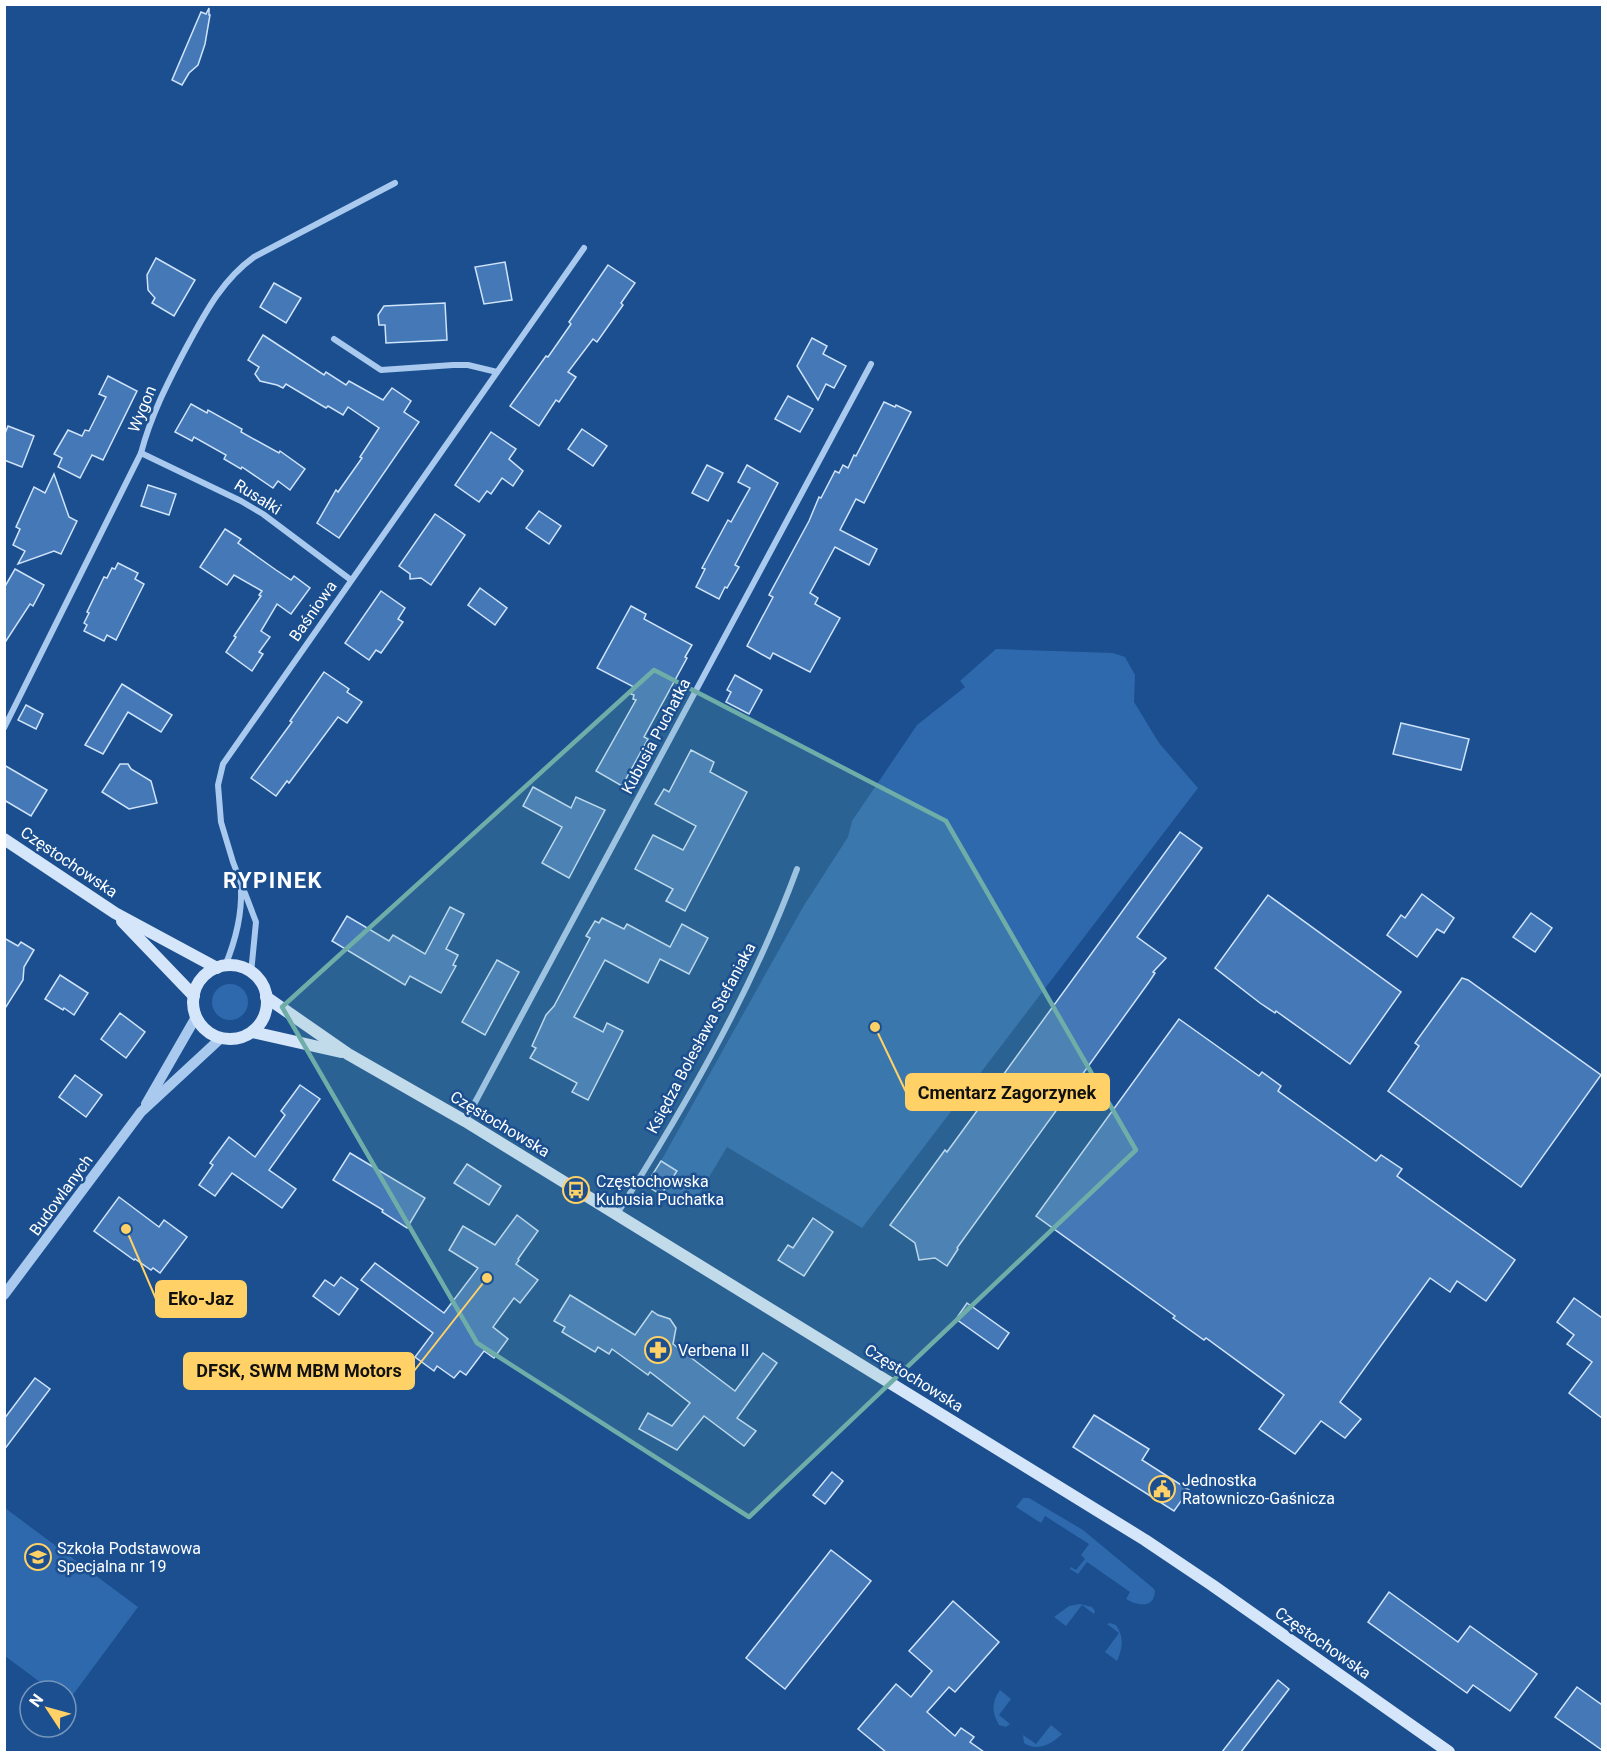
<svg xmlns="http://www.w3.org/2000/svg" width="1607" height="1757" viewBox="0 0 1607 1757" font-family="Roboto,sans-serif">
  <rect width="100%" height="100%" fill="#1b4f8f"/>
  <g fill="#2e69ad">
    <polygon points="996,649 1113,653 1125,657 1135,675 1134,702 1159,743 1198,788 862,1228 727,1147 690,1209 664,1192 661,1195 646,1185 661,1161 803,907 848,837 852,821 917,725 965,687 960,681"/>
    <circle cx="230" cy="1002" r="18"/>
    <path d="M1023,1498H1029L1083,1530L1153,1588L1155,1591C1154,1609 1138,1606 1126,1599L1130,1592L1087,1562L1078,1574L1070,1569L1071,1567L1076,1570L1085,1559L1081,1555L1089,1544L1045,1516L1041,1523L1016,1507Z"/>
    <polygon points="5,1508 138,1607 72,1696 66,1695 66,1691 52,1691 5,1656"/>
    <polygon points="1080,1604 1092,1607 1095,1611 1094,1614 1082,1605 1066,1626 1054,1617 1069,1606"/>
    <path d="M1110,1623L1116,1625C1124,1637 1123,1648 1117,1661L1105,1652L1119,1633L1107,1624Z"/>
    <path d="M1000,1690L1011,1699L999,1715L1010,1724L1006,1727L999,1725C992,1713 991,1702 1000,1690Z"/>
    <path d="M1051,1725L1062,1734C1052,1744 1037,1752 1024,1743L1023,1735L1036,1744Z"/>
  </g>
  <g fill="#4478b7" stroke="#cfe3fa" stroke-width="1.5">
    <polygon points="209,8 209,15 210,15 205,44 198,65 189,73 182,85 172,80 201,12 206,14"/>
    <polygon points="156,258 195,280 174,316 152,303 155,298 148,290 147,275"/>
    <polygon points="505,262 512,300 484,304 475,267"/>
    <polygon points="608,265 635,283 621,303 623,305 597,342 593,339 568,372 576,377 559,402 556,400 539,426 510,406 546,356 548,357 571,324 569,322"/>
    <polygon points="274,283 301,298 286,323 260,307"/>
    <polygon points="445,303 447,340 386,343 385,325 379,325 378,315 384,306"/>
    <polygon points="263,335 324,375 326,372 346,385 349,381 383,400 392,388 411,401 404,412 419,422 339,538 317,523 336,490 338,492 362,458 360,457 379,428 348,407 343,415 328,406 326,408 286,384 283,388 277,385 260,381 255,374 259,367 248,360"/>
    <polygon points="812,338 827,346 823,354 846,366 834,388 826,384 818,400 797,366"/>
    <polygon points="108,376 137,391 103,460 92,455 80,478 58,467 62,458 54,454 68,430 82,436 85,430 89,431 106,397 99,394"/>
    <polygon points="788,396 813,409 800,432 775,419"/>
    <polygon points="884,402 895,407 896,405 911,412 864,503 856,499 840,530 877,549 869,565 835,547 810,593 818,598 815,604 840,618 810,672 773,653 770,659 747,646 773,597 769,595 809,521 819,497 821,498 835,471 839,473 843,465 848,468 854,455 856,456"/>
    <polygon points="191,404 207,413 208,410 242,429 241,432 279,453 280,451 305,469 290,490 278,481 273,488 242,467 241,469 224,459 226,455 194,437 192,441 175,432"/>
    <polygon points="8,426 34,436 22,467 4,460 4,436"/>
    <polygon points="582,429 607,446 593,466 568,449"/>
    <polygon points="491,432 516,449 509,459 523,471 513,486 502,478 491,494 487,491 479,502 455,485"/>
    <polygon points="707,465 723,473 708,501 692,493"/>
    <polygon points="747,465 778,483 735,565 739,567 727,588 725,587 719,599 696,587 705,569 702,568 728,520 731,522 750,488 738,482"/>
    <polygon points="54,474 69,517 77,521 61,554 54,551 18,564 25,551 13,545 20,529 16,527 34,487 45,493"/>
    <polygon points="148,485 176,494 169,515 141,506"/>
    <polygon points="539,511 561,526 549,544 526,528"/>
    <polygon points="435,514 465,535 431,585 421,578 410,579 410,574 399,566"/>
    <polygon points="225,529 241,539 238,543 276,570 291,580 294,576 310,588 291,614 277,604 261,631 270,637 259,652 263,654 252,671 226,652 236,637 234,636 261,596 259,595 262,591 234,575 227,585 200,567"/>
    <polygon points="118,563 138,573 135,579 144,584 116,640 107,635 104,641 84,631 87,625 84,623 89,613 87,612 104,577 107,578 112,568 115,569"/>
    <polygon points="15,569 44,585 33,606 30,604 4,644 4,588"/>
    <polygon points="480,588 507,608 495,625 468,605"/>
    <polygon points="381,591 405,608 398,619 403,622 381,653 376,650 369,660 345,643"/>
    <polygon points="631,606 646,614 644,619 692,645 685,657 687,658 644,737 648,739 622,786 596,771 636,700 633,699 634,695 631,694 634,687 597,668"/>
    <polygon points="324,672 349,689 347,692 362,702 347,723 338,717 289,783 287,781 276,796 251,778 292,722 290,721"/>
    <polygon points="735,675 762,690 749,714 726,702 731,692 727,690"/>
    <polygon points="122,684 172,715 161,732 128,712 103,754 85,745"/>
    <polygon points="26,705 43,714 36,729 18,720"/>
    <polygon points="1401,723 1469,739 1461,770 1393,754"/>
    <polygon points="691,750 714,762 710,772 747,792 685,911 666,901 673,889 635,869 653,835 683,850 696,826 655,804 664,789 669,792"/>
    <polygon points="120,764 128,764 131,769 151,781 157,803 129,809 102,792"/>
    <polygon points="4,765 47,790 31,816 4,800"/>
    <polygon points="533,787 571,808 576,797 605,810 569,878 542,863 562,827 523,806"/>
    <polygon points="1180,832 1202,848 1137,937 1166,958 1153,972 1155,973 1149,982 957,1248 958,1249 947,1266 935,1258 919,1260 915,1243 890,1225 945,1150 947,1152"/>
    <polygon points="1422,894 1454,918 1444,933 1437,929 1417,957 1387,935 1401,915 1405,918"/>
    <polygon points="1268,895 1401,992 1350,1064 1276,1011 1275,1013 1260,1003 1215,968"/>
    <polygon points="450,907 464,914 446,949 458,955 453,965 456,966 441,993 410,976 405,985 332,941 347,916 389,941 393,935 425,954"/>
    <polygon points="1531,913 1552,928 1535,952 1513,937"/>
    <polygon points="602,918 624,929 627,924 670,947 682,924 708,938 689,974 660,959 648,983 605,960 574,1017 603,1032 607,1023 623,1031 588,1100 572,1092 577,1083 530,1058 536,1048 532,1046 546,1015 554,1006 590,938 586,936 595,921 599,923"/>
    <polygon points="4,938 18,946 21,942 34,950 24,967 23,980 4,1010"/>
    <polygon points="497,960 519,972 485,1035 462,1022"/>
    <polygon points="60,975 88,993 74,1015 64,1008 63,1010 45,999"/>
    <polygon points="1462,978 1468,980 1601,1075 1521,1187 1388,1091 1419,1046 1415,1043"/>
    <polygon points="120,1013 145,1032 126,1058 101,1039"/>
    <polygon points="1179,1019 1259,1076 1262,1072 1281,1086 1278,1091 1376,1161 1381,1155 1402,1169 1397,1176 1515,1260 1486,1301 1457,1281 1450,1292 1430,1278 1340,1402 1361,1419 1345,1438 1321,1421 1295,1454 1259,1429 1284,1395 1206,1338 1204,1340 1173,1318 1175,1316 1036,1216"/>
    <polygon points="75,1075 102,1095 86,1117 59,1097"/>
    <polygon points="300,1085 320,1099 269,1170 296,1189 282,1208 232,1173 215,1196 199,1185 213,1165 210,1163 229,1137 255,1157 285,1115 281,1111"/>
    <polygon points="350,1153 425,1198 407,1228 382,1212 383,1210 333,1180"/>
    <polygon points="661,1161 677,1171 661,1195 646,1185"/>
    <polygon points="467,1164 501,1186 489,1205 454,1183"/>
    <polygon points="119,1197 159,1227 164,1220 187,1237 160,1273 153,1268 151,1270 135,1259 134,1260 94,1231"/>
    <polygon points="517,1215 538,1231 518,1259 519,1260 516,1264 538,1280 520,1303 514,1298 493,1327 508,1339 494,1358 484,1351 466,1375 460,1371 454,1378 437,1366 434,1371 415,1357 433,1333 361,1280 375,1263 444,1313 478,1268 449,1250 463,1226 495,1245"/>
    <polygon points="813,1218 833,1232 804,1276 778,1260 788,1245 793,1248"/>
    <polygon points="341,1277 358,1289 339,1315 313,1296 325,1280 334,1286"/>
    <polygon points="570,1295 635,1335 652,1311 658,1315 670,1319 676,1328 673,1344 735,1391 763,1353 777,1363 737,1418 756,1431 744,1446 704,1416 677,1450 639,1429 648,1413 672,1426 690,1403 650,1372 648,1375 612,1349 609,1354 598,1347 595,1352 562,1332 565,1327 554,1321"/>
    <polygon points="1574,1298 1602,1318 1602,1418 1569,1393 1592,1362 1567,1344 1574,1335 1557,1322"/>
    <polygon points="967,1303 1009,1333 998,1349 956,1319"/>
    <polygon points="35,1378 50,1389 4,1450 4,1419"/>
    <polygon points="1094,1415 1149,1449 1142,1460 1189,1490 1174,1511 1073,1447"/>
    <polygon points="832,1472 843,1481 825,1504 813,1495"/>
    <polygon points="831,1550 871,1581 785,1689 746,1658"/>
    <polygon points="1389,1592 1458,1642 1470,1626 1537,1674 1510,1711 1473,1685 1467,1693 1368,1622"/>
    <polygon points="953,1601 999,1642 955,1692 949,1687 927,1712 955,1736 961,1728 974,1737 970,1742 984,1752 886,1752 858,1729 896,1684 911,1697 932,1671 909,1651"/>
    <polygon points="1278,1680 1289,1689 1241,1752 1222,1752"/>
    <polygon points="1577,1687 1602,1705 1602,1750 1555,1717"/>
  </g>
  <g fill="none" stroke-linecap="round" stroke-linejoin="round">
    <g stroke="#a9c9ee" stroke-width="6">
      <polyline points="334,339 381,370 453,365 468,365 497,372"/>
      <polyline points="141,453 241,501 263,514 351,580"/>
      <path d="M4,728L141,453C151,415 168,382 186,348C205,313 222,280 254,257L395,183"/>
      <path d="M225,966C235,942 242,915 241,889"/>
      <polyline points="251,973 256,922 233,862 221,822 218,785 223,764 584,248"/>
      <polyline points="465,1121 871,364"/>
      <path d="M617,1214C686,1105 752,991 797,869"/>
    </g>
    <g stroke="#a9c9ee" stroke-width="10">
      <polyline points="146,1104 196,1017"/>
      <polyline points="4,1295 141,1112 221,1038"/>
    </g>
    <g stroke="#d6e6fa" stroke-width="12">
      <polyline points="4,839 115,913 217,968"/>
      <polyline points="122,921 194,996"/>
      <circle cx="230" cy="1002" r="37"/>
      <polyline points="266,997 348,1054 465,1121 1145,1540 1212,1585 1449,1752"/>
      <polyline points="252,1032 341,1052"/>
    </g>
  </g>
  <path fill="#6fada8" fill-opacity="0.2" stroke="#6fada8" stroke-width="4.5" stroke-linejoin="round" d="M654,670L946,821L1136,1150L749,1517L477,1343L282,1007Z"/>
  <defs>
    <symbol id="bus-ring" viewBox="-11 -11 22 22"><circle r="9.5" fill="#1b4f8f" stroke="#ffd166" stroke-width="1.5"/><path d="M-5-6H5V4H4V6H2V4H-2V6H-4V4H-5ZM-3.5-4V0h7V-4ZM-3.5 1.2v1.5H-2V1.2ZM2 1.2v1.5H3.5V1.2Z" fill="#ffd166"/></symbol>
    <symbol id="pharmacy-ring" viewBox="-11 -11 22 22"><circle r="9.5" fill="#1b4f8f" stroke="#ffd166" stroke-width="1.5"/><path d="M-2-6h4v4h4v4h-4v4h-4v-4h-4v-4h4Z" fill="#ffd166"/></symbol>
    <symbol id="civic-ring" viewBox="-11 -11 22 22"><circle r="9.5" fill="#1b4f8f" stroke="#ffd166" stroke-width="1.5"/><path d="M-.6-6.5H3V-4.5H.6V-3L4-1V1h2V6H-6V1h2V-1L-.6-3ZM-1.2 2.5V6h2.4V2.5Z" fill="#ffd166"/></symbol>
    <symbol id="school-ring" viewBox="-11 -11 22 22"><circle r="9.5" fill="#1b4f8f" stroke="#ffd166" stroke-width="1.5"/><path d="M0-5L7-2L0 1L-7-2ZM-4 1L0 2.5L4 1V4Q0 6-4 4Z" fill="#ffd166"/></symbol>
  </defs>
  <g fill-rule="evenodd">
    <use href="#bus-ring" x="561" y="1175" width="30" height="30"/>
    <use href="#pharmacy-ring" x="643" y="1335" width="30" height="30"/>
    <use href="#civic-ring" x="1147" y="1474" width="30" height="30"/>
    <use href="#school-ring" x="23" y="1542" width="30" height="30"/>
  </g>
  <g text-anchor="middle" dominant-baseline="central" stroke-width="5" stroke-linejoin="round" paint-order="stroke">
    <g font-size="16" fill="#fff" stroke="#1b4f8f">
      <text transform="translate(142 409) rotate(-68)">Wygon</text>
      <text transform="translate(258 497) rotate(32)">Rusałki</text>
      <text transform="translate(313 611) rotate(-55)">Baśniowa</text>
      <text transform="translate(656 736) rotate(-62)">Kubusia Puchatka</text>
      <text transform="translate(69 862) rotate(34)">Częstochowska</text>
      <text transform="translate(701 1038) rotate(-62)">Księdza Bolesława Stefaniaka</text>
      <text transform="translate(500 1124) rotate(31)">Częstochowska</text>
      <text transform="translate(61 1195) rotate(-54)">Budowlanych</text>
      <text transform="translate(914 1378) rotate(32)">Częstochowska</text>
      <text transform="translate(1323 1643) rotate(35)">Częstochowska</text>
    </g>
    <g font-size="16" fill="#fff" stroke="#1b4f8f" text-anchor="start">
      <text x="596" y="1181">Częstochowska<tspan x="596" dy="18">Kubusia Puchatka</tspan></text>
      <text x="678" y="1350">Verbena II</text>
      <text x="1182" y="1480">Jednostka<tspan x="1182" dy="18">Ratowniczo-Gaśnicza</tspan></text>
      <text x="57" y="1548">Szkoła Podstawowa<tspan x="57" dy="18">Specjalna nr 19</tspan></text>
    </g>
    <g font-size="22" font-weight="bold" letter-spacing="1.5" fill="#fff" stroke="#1b4f8f">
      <text x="273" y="880">RYPINEK</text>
    </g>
  </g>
  <path fill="none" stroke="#ffd166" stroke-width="2" d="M875 1027L906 1092M126 1229L156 1299M487 1278L414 1371"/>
  <g fill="#ffd166" stroke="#1b4f8f" stroke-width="2">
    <circle cx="875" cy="1027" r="6"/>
    <circle cx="126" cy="1229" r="6"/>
    <circle cx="487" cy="1278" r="6"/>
  </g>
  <g fill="#ffd166" stroke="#ffd166" stroke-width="2">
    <rect x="906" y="1074" width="203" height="36" rx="6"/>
    <rect x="156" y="1281" width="90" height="36" rx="6"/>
    <rect x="184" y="1353" width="230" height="36" rx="6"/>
  </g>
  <g font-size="18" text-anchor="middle" font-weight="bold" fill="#111">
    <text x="1007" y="1099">Cmentarz Zagorzynek</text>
    <text x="201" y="1305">Eko-Jaz</text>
    <text x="299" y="1377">DFSK, SWM MBM Motors</text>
  </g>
  <rect width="1607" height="1757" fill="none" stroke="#ffffff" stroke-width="12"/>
  <g transform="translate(48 1709) rotate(306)"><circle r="28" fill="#1b4f8f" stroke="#7695bc" stroke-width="1.5"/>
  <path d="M0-4.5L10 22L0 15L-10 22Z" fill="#ffd166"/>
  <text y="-9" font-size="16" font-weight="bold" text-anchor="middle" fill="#ffffff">N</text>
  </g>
</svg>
